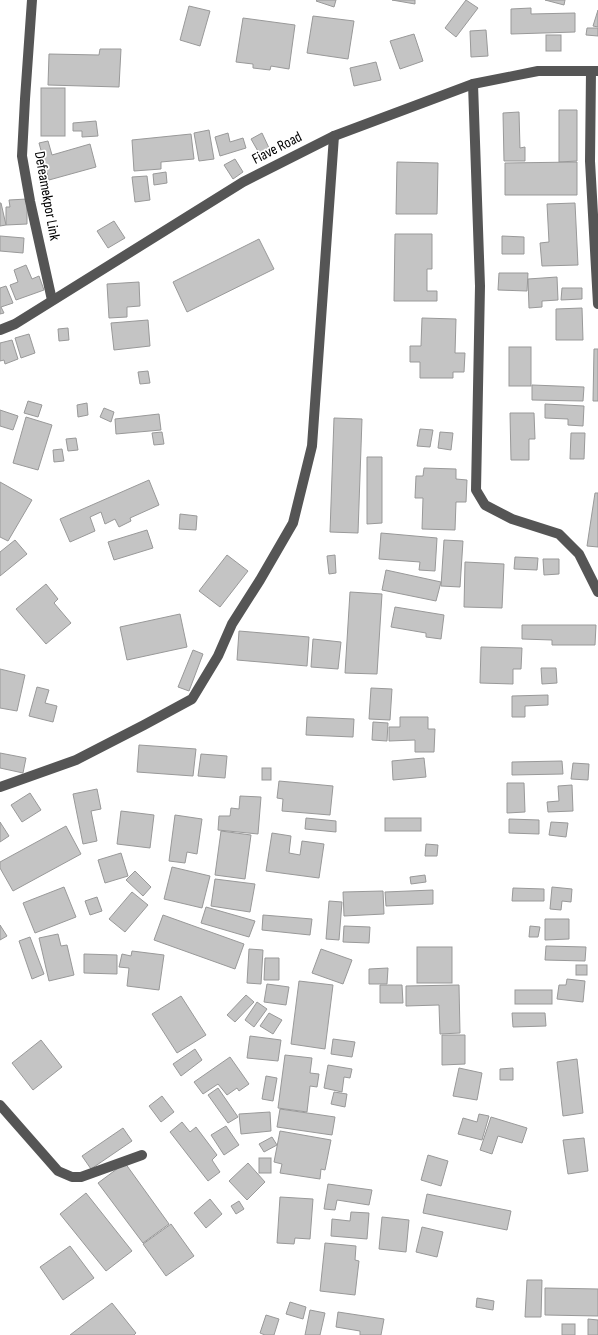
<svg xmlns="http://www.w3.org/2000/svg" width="598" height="1335" viewBox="0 0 598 1335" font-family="'Sofia Sans Condensed',sans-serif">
  <rect width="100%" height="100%" fill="#fff"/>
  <g fill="#c4c4c4" stroke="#999">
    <polygon points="317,0 336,0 334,7 316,1"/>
    <polygon points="392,0 415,0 415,4"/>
    <polygon points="466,0 478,8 456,37 445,28"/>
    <polygon points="545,0 565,0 564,5"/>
    <polygon points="189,6 210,11 200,46 180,40"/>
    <polygon points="531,8 531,14 575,13 575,32 511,34 511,9"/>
    <polygon points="598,10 598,27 593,26"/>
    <polygon points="313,16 354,21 348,59 307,53"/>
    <polygon points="243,18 295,25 289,69 271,66 270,70 253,68 253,64 236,62"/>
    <polygon points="587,28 598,28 598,36 586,35"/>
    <polygon points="486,30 488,56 471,57 470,31"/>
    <polygon points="414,34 423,61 400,69 390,41"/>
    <rect x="546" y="35" width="15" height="16"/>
    <polygon points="100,49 121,49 119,87 48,85 49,54 99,55"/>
    <polygon points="376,62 381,80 354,86 350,68"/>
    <rect x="41" y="88" width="24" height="48"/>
    <polygon points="559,110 577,110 577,161 559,162"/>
    <polygon points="519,112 520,148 525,147 525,161 504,161 503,113"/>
    <polygon points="96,121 98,136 82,137 82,131 73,131 73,123"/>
    <polygon points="209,130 214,159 199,161 194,133"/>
    <polygon points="228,133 230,142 243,138 246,148 220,156 215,137"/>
    <polygon points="262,133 269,148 259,153 251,139"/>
    <polygon points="191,134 194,159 161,162 161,169 134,171 132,140"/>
    <polygon points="48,141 52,155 90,144 96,167 49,180 39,143"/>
    <polygon points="235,159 243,172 233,179 224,165"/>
    <polygon points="397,162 438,163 437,214 396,214"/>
    <polygon points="577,162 577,195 505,195 505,163"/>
    <polygon points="166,172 167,183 154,185 153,174"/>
    <polygon points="147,176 150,200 135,202 132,177"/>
    <polygon points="27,199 27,224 6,225 6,207 10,207 9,200"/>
    <polygon points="0,203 1,203 6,225 0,226"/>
    <polygon points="575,203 578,265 542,266 540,243 549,242 547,204"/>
    <polygon points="114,221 125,238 108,248 97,231"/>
    <polygon points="395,234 432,234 432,269 427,269 427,291 437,291 437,301 394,301"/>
    <polygon points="0,236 24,238 23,253 0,251"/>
    <polygon points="502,236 524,237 524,254 502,254"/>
    <polygon points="259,239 274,269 187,312 173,282"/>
    <polygon points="26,265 32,279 39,276 44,290 16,300 10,285 18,282 14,270"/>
    <polygon points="499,273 528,273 527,291 498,290"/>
    <polygon points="557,277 558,300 542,301 542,307 529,308 528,279"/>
    <polygon points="139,282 140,306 127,307 127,317 109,318 107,284"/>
    <polygon points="6,286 13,303 1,307 4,313 0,314 0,288"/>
    <polygon points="562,288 582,288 582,299 561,300"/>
    <polygon points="582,308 583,340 556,340 556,309"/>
    <polygon points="422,318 456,319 455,353 465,353 464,372 453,372 453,378 420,378 420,362 410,362 410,346 421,346"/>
    <polygon points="148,320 150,346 114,350 111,323"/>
    <polygon points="68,328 69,340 59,341 58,329"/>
    <polygon points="29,334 35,353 21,358 15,338"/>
    <polygon points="12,340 18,359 5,364 4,360 0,361 0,343"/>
    <rect x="509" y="347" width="22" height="39"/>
    <polygon points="594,349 598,349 598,401 593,401"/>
    <polygon points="148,371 150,383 140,384 138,372"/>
    <polygon points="532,385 584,387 583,401 532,400"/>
    <polygon points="28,401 42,405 38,417 24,413"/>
    <polygon points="87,403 88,415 78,417 77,405"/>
    <polygon points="545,404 584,406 583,426 568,425 568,419 545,418"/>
    <polygon points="104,408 114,412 111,422 100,417"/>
    <polygon points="0,410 18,416 13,430 0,426"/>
    <polygon points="510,413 534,413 535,439 529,439 529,460 511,460"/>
    <polygon points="159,414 161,430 116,434 115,419"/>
    <polygon points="26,417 52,425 38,470 13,463"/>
    <polygon points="334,418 362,419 358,533 330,532"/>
    <polygon points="420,429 433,430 430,447 417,446"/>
    <polygon points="162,432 164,444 154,445 152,433"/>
    <polygon points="440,432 453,433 451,450 438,448"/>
    <polygon points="571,433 585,433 584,459 570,459"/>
    <polygon points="76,438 78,450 68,451 66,439"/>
    <polygon points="62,449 64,461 54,462 53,450"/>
    <polygon points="367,457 382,457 382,523 367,524"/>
    <polygon points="424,468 456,469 456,479 467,480 466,502 456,502 455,530 422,529 423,498 415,498 416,476 423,476"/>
    <polygon points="149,480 159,505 130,518 131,521 119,527 115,519 105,524 101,512 90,517 95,531 70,542 60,519"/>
    <polygon points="0,482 32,500 8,541 0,537"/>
    <polygon points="595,493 598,493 598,547 587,546"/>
    <polygon points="180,514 197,516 196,530 179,529"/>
    <polygon points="147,530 153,548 114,560 108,542"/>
    <polygon points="381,533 437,538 435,571 419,570 420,562 379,559"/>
    <polygon points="15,540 27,554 0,576 0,552"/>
    <polygon points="444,540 463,541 460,587 441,586"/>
    <polygon points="227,555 248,571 220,607 199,591"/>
    <polygon points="335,555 336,573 329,574 327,556"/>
    <polygon points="515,557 538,558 537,570 514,569"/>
    <polygon points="543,559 559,559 559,574 544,575"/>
    <polygon points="465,562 504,564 502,608 464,607"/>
    <polygon points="386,570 441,582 436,601 382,590"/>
    <polygon points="46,584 58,599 54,603 71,623 46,644 16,609"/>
    <polygon points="350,592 382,594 377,674 345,673"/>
    <polygon points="395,607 444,615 441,639 426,637 426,633 391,627"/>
    <polygon points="180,614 187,647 127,660 120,627"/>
    <polygon points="522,625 596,625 595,645 552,645 552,640 522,639"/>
    <polygon points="239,631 309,637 307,666 237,660"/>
    <polygon points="313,639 341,642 338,669 311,667"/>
    <polygon points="481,647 522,648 521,669 513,669 513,684 480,683"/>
    <polygon points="193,650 203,654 189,691 178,687"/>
    <polygon points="541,668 556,668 557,683 542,684"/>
    <polygon points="0,669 25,675 17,711 0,708"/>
    <polygon points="37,687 49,690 45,703 57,706 53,722 29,716"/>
    <polygon points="371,688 392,689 390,720 369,719"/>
    <polygon points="548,695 548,705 525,706 525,717 512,717 512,696"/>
    <polygon points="307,717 354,719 353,737 306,735"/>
    <polygon points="400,717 428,717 428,729 435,729 434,752 415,752 415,740 389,741 389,727 400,727"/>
    <polygon points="373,722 388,723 387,741 372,740"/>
    <polygon points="139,745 196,749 193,776 137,772"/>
    <polygon points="0,753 26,758 23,773 0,768"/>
    <polygon points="201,754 227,756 225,778 198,776"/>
    <polygon points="424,758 426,777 393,780 392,761"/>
    <polygon points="562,761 563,774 512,775 512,762"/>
    <polygon points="573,763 589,764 588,780 571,779"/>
    <rect x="262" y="768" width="9" height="12"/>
    <polygon points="279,781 333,786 330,815 282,811 283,799 277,798"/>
    <polygon points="507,783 524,783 525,812 507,813"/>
    <polygon points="572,785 573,811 548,812 547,802 559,801 558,786"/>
    <polygon points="97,789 101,809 91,811 97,841 83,844 73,794"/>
    <polygon points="30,793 41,810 22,822 11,805"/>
    <polygon points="240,796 261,797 258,834 218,830 219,816 230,816 231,808 239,809"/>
    <polygon points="121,811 154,815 150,848 117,844"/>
    <polygon points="175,815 202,819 197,854 187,852 185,863 169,861"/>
    <polygon points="306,818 336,821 336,832 305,829"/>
    <rect x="385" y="818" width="36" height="13"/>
    <polygon points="509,819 539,820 539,834 509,833"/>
    <polygon points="0,822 9,836 0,842"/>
    <polygon points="551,822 568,823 566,837 549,835"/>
    <polygon points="66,826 81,854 13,891 0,868 0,862"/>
    <polygon points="221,831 251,835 245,879 215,875"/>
    <polygon points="272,833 291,836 289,853 300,855 302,841 324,844 319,878 266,871"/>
    <polygon points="426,844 438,845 437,856 425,856"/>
    <polygon points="121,853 128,876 105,883 98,860"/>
    <polygon points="172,867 210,876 202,908 164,899"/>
    <polygon points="135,871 151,887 143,896 126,880"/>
    <polygon points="425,875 426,882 411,884 410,877"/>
    <polygon points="215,879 255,884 250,912 211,906"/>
    <polygon points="64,887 76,917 35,933 23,903"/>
    <polygon points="552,887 572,889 571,902 562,901 561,910 550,909"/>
    <polygon points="513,888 544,889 544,901 512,901"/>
    <polygon points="433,890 433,904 386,906 385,892"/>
    <polygon points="383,891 384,914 344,916 343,892"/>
    <polygon points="132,892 148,905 125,932 109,919"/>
    <polygon points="97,897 102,911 90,915 85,901"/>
    <polygon points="329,901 342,902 339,940 326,939"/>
    <polygon points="206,907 255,921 249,937 201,923"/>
    <polygon points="163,915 244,944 235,969 154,940"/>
    <polygon points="263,915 312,919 310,935 262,930"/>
    <polygon points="545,919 569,919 569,939 545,940"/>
    <polygon points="0,925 7,936 0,940"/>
    <polygon points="344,926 370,927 369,943 343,942"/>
    <polygon points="530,926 540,927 538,937 529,937"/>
    <polygon points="58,934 61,946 67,945 74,975 49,981 39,938"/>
    <polygon points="30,937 44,974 32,979 19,941"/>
    <polygon points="546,946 586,947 585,961 545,960"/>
    <rect x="417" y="947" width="35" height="36"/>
    <polygon points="249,949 263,950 261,984 247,983"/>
    <polygon points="321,949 352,960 343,984 312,973"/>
    <polygon points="132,951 164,955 159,990 127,986 129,968 119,967 122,954 131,956"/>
    <polygon points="84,954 117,955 117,974 84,973"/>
    <polygon points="265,958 279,958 279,980 264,980"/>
    <rect x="576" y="965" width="11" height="10"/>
    <polygon points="388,968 387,984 369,984 369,969"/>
    <polygon points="567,979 585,981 583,1002 557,999 559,985 566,985"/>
    <polygon points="299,981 333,985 325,1049 291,1044"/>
    <polygon points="267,984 289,987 286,1005 264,1002"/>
    <polygon points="380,985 402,985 403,1003 380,1003"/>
    <polygon points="459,985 460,1033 440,1034 439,1005 406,1006 406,986"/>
    <rect x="515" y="990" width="37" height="14"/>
    <polygon points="246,995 254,1002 235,1022 227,1015"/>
    <polygon points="181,996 206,1035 177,1053 152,1014"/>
    <polygon points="257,1002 267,1009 254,1027 245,1020"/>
    <polygon points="269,1013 282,1020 273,1034 260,1026"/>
    <polygon points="512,1013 545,1013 546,1026 513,1027"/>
    <polygon points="442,1035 465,1035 465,1064 442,1065"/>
    <polygon points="250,1036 281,1040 278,1061 247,1058"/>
    <polygon points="333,1039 355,1042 352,1057 331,1054"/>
    <polygon points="41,1040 62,1067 33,1090 12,1063"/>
    <polygon points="195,1049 202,1060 181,1076 173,1064"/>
    <polygon points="285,1055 312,1058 310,1073 319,1074 317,1087 310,1086 307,1112 278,1108"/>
    <polygon points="230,1057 249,1084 239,1091 237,1088 227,1095 218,1084 203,1094 194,1082"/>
    <polygon points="577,1059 583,1113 563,1116 557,1062"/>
    <polygon points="328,1065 352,1069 350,1078 344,1077 342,1092 324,1088"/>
    <polygon points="459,1068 482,1073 477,1100 453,1096"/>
    <polygon points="513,1068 513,1080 500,1080 500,1069"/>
    <polygon points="266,1076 277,1078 273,1101 262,1099"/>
    <polygon points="218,1088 238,1117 228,1123 208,1095"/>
    <polygon points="334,1092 347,1094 345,1107 331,1104"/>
    <polygon points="162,1096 174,1112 161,1122 149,1106"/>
    <polygon points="280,1109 335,1117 332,1135 277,1127"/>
    <polygon points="270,1112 271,1131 241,1134 239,1114"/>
    <polygon points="479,1114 489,1116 482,1140 458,1134 463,1118 477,1122"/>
    <polygon points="491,1117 527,1128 522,1143 498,1136 492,1154 480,1150"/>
    <polygon points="182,1122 190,1132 196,1127 217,1155 212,1160 220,1172 208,1181 170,1132"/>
    <polygon points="226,1126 239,1145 224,1155 211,1135"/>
    <polygon points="123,1128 132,1141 91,1169 82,1156"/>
    <polygon points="280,1131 331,1140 325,1170 321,1169 320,1179 280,1173 282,1164 274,1162"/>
    <polygon points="272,1137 277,1145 264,1152 259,1144"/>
    <polygon points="584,1138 588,1171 568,1174 563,1140"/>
    <polygon points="428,1155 448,1161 441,1186 421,1180"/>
    <rect x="259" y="1158" width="12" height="15"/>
    <polygon points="125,1163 169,1224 143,1243 98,1183"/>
    <polygon points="248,1163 265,1182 247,1200 229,1181"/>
    <polygon points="328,1184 372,1190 369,1205 337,1200 335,1210 324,1209"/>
    <polygon points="86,1193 132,1251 106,1271 60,1214"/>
    <polygon points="427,1194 511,1211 507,1230 423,1213"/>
    <polygon points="280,1197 313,1199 310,1239 295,1238 294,1244 277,1243"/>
    <polygon points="210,1199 222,1214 206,1228 194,1213"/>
    <polygon points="239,1201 244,1209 236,1214 231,1206"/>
    <polygon points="351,1212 369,1213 367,1239 331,1236 332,1219 350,1221"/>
    <polygon points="382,1217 409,1220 406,1252 379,1249"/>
    <polygon points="171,1224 194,1256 166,1276 143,1244"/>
    <polygon points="422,1227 443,1232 437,1257 416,1252"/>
    <polygon points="325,1243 356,1246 355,1260 359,1261 355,1295 320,1291"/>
    <polygon points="70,1246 94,1278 63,1300 40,1267"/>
    <polygon points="527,1280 542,1280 541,1317 525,1317"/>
    <polygon points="545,1288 598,1289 598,1316 545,1315"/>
    <polygon points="477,1298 494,1301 493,1310 476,1307"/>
    <polygon points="290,1302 306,1307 303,1319 286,1314"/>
    <polygon points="112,1303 136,1333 134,1335 70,1335"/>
    <polygon points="310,1310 325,1313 320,1335 305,1335"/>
    <polygon points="338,1312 384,1319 381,1335 360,1335 360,1331 336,1327"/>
    <polygon points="266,1315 279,1319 274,1335 265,1335 260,1333"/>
    <polygon points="588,1319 598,1320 598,1335 588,1335"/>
    <rect x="562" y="1324" width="13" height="11"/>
  </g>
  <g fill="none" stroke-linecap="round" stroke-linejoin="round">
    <g stroke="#555" stroke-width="10">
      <polyline points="32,0 25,99 22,156 30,201 52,300"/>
      <polyline points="591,71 590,161 598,304"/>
      <polyline points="473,84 480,286 476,490 485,505 512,519 559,534 579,554 598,592"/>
      <polyline points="0,330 15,324 243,182 334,136 473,84 538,71 598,71"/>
      <polyline points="0,787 76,760 144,725 192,699 218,656 232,624 260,580 293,523 312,446 334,136"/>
      <polyline points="0,1105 58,1171 72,1177 81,1177 142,1155"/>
    </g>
  </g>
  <g text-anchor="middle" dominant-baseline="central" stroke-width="3.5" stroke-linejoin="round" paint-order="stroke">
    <g font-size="15" fill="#000" stroke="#fff">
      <text transform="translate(277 148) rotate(-27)">Fiave Road</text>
      <text transform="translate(47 196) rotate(80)">Defeamekpor Link</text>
    </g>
  </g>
</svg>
